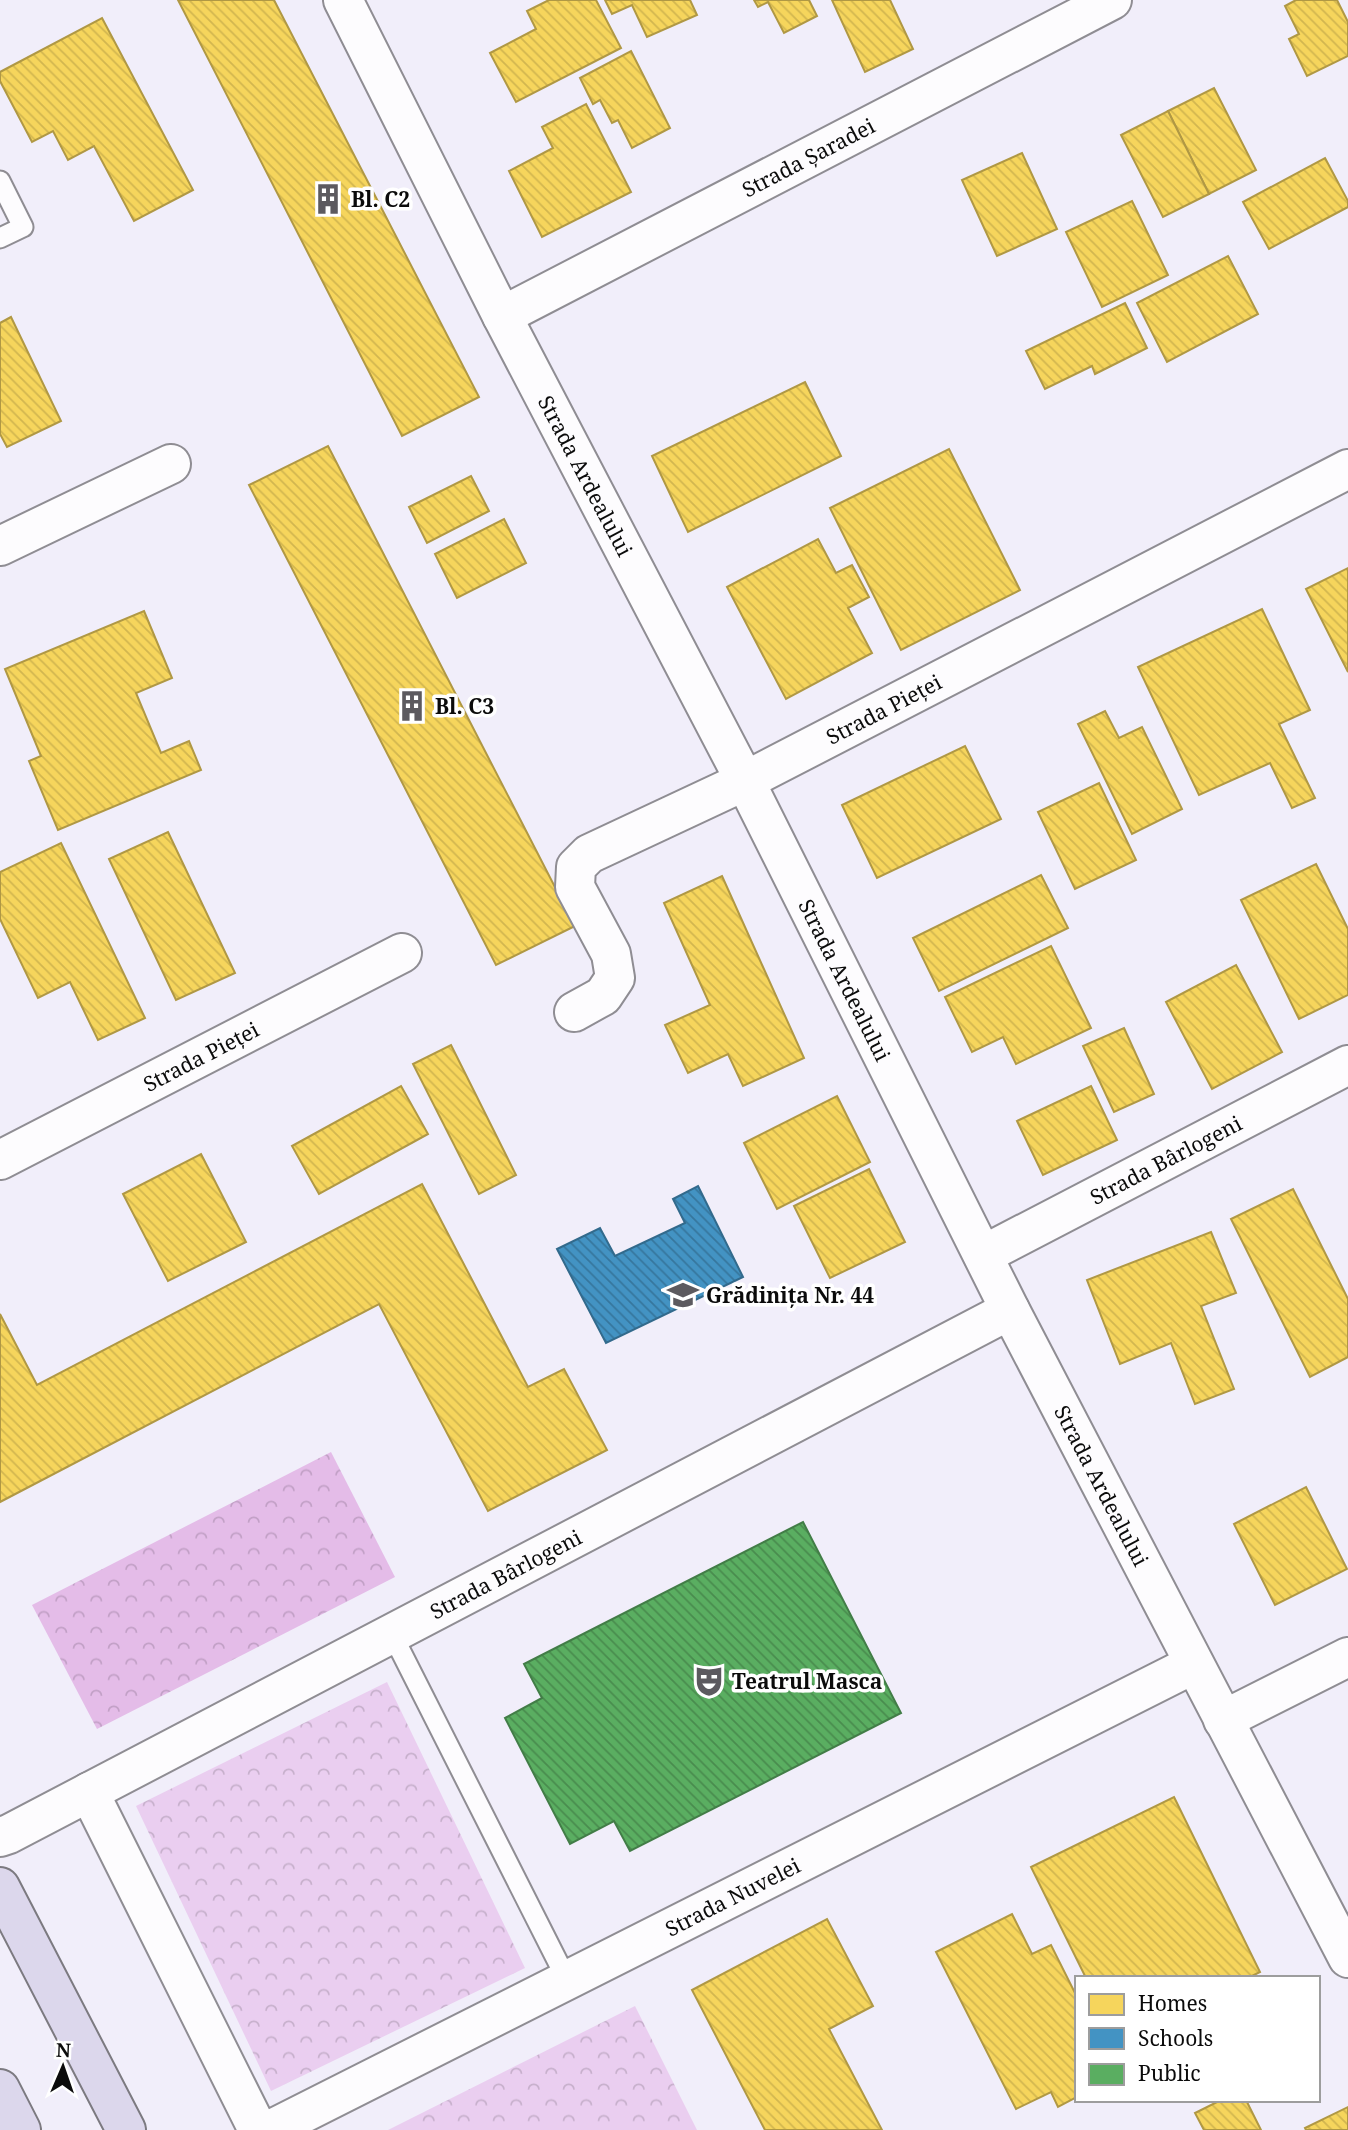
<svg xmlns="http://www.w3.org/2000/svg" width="1348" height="2130" viewBox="0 0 1348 2130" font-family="'Noto Serif',serif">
  <defs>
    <pattern id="forest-crowns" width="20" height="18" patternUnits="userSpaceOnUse" patternTransform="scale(1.75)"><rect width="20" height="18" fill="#e4bce8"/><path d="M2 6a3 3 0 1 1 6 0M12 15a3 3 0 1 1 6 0" fill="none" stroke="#c2a0c6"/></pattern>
    <pattern id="park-crowns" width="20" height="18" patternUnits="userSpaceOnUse" patternTransform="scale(1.75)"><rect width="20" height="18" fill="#eacef0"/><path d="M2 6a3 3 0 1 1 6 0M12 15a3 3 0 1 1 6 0" fill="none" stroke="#c7b0cc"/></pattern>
    <pattern id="homes-back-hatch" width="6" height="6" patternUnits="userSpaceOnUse" patternTransform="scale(1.75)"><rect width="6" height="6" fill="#f6d55c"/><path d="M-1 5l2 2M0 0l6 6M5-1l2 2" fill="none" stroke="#d2b64f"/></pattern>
    <pattern id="schools-back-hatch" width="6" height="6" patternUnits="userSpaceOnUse" patternTransform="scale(1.75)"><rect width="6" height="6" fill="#4393c3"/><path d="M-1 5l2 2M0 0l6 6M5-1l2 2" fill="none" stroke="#36769d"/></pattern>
    <pattern id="public-back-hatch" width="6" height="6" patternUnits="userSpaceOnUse" patternTransform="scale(1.75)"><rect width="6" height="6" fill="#5aae61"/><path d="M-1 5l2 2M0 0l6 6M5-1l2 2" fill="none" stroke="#498c4e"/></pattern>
  </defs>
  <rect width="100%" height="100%" fill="#f1eefa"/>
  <polygon fill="url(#forest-crowns)" points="331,1452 395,1577 97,1729 32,1605"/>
  <g fill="url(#park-crowns)">
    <polygon points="387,1682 525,1968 271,2091 136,1806"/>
    <polygon points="635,2006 697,2130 388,2130"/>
  </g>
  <g fill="url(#homes-back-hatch)" stroke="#b09844" stroke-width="2">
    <polygon points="178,0 274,0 479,397 402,436"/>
    <polygon points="549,0 596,0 621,48 516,102 490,53 536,29 527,11"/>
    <polygon points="605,0 690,0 697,15 647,37 632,5 612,14"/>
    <polygon points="754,0 809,0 817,16 784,33 768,2 758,7"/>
    <polygon points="832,0 890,0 913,49 865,72"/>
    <polygon points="1296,0 1337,0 1348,22 1348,56 1307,76 1289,39 1299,34 1285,6"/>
    <polygon points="102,18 193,190 134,221 94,146 68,160 53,131 32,142 0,81 0,72"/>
    <polygon points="631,51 670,128 632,148 618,120 612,123 600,100 593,104 580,78"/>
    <polygon points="1214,88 1256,170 1209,194 1168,111"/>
    <polygon points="586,104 631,192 542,237 509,171 553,148 542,127"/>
    <polygon points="1168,111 1209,194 1163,217 1121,135"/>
    <polygon points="1022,153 1057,229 997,256 962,180"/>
    <polygon points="1325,158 1348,201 1348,207 1269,249 1243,202"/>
    <polygon points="1132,201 1168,275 1102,307 1066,232"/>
    <polygon points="1228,256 1258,314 1167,362 1137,303"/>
    <polygon points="1125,303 1147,348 1095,374 1092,366 1045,389 1026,351"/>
    <polygon points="11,317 61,421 7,447 0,434 0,323"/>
    <polygon points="805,382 841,456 688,532 652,456"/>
    <polygon points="328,446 575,926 496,965 249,485"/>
    <polygon points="949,449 1020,590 901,650 830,508"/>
    <polygon points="471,476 489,511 427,543 409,507"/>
    <polygon points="504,519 526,563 457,598 435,554"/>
    <polygon points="818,539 836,573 852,565 869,597 848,608 872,653 786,699 727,587"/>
    <polygon points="1348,568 1348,672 1306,589"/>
    <polygon points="1262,609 1310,710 1279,724 1315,798 1292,808 1270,763 1199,795 1138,667"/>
    <polygon points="144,611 172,678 136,693 161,753 189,741 201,770 58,830 29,761 41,756 5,669"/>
    <polygon points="1105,711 1119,738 1142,727 1182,809 1132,834 1078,724"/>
    <polygon points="965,746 1001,819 877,878 842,805"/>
    <polygon points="1099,783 1136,860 1075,889 1038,812"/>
    <polygon points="168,832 235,973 176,1000 109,859"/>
    <polygon points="61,843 145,1018 98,1040 70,982 38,998 0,919 0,872"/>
    <polygon points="1316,864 1348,929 1348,995 1299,1019 1241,900"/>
    <polygon points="1041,875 1068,928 939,991 913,938"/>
    <polygon points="722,876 804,1058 743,1086 728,1054 688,1073 665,1025 710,1005 664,903"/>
    <polygon points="1051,946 1091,1028 1016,1064 1003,1037 972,1052 945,997"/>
    <polygon points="1236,965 1282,1052 1212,1089 1166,1002"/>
    <polygon points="1124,1028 1154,1094 1114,1112 1083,1046"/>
    <polygon points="451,1045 516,1175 479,1194 413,1064"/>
    <polygon points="401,1086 428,1134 319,1194 292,1146"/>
    <polygon points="1091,1086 1117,1140 1043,1175 1017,1121"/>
    <polygon points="837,1096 870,1162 777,1209 744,1143"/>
    <polygon points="201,1154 246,1242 168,1281 123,1194"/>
    <polygon points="869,1169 905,1242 830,1278 794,1206"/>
    <polygon points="422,1184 528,1387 564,1369 607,1450 488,1511 379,1304 0,1502 0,1314 37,1385"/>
    <polygon points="1293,1189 1348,1299 1348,1357 1310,1377 1231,1219"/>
    <polygon points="1211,1232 1236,1293 1201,1306 1234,1389 1195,1404 1171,1343 1120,1364 1087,1280"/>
    <polygon points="1306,1487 1347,1569 1275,1605 1234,1524"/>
    <polygon points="1174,1797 1260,1972 1248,1978 1086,1978 1031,1867"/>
    <polygon points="1012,1914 1032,1954 1051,1945 1077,1997 1077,2097 1058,2107 1051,2092 1016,2109 936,1952"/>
    <polygon points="827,1919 873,2006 829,2029 882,2130 765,2130 692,1990"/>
    <polygon points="1221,2100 1246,2100 1261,2130 1204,2130 1195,2113"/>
    <polygon points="1348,2107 1348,2130 1306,2130 1305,2128"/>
  </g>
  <polygon fill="url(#schools-back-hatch)" stroke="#326a8c" stroke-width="2" points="698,1186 743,1277 606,1343 557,1249 600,1228 615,1256 685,1223 673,1199"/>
  <polygon fill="url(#public-back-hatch)" stroke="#427d47" stroke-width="2" points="803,1522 901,1713 630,1851 614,1821 570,1844 505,1718 542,1698 524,1664"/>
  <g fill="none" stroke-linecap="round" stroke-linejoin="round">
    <defs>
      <g id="lane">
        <polyline points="0,181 23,227 0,238"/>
        <polyline points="392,1634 567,1980"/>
      </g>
      <g id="street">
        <path id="s1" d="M343,0L502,316L745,781L1010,1310L1348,1958"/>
        <path id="s2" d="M502,316L1112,0"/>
        <polyline points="0,546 171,464"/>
        <path id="s3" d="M574,1012L603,996L615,978L611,954L575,887L576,867L589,854L745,781L1348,469"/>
        <path id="s4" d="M0,1160L402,953"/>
        <path id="s5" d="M983,1255L1348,1065"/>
        <polyline points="1223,1720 1348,1657"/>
        <polyline points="89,1792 258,2130"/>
        <path id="s6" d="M0,1837L9,1834L1010,1310"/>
        <path id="s7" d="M270,2130L1194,1664"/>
      </g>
      <g id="primary">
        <polyline points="0,1887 126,2130"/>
        <polyline points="0,2089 21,2130"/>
      </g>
    </defs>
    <use href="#lane" stroke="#8f8d93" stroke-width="23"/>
    <use href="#street" stroke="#8f8d93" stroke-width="42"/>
    <use href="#primary" stroke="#7c7a80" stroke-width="42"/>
    <use href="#lane" stroke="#fdfcfe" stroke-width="19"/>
    <use href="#street" stroke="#fdfcfe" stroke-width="38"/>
    <use href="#primary" stroke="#dcd7ec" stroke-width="38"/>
  </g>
  <defs>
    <symbol id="building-bare" viewBox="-9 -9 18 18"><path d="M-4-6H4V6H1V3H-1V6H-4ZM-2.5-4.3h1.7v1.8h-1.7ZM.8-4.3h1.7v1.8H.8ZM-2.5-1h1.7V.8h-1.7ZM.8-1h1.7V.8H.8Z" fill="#5c5a5f" stroke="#fff" stroke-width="2.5" paint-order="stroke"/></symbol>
    <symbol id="school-bare" viewBox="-9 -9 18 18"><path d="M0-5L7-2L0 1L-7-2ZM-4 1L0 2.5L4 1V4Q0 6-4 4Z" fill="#5c5a5f" stroke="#fff" stroke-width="2.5" paint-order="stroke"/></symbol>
    <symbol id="theatre-bare" viewBox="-9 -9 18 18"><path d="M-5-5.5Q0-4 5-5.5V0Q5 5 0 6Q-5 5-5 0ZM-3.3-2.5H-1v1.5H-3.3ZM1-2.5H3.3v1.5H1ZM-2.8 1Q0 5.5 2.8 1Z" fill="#5c5a5f" stroke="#fff" stroke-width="2.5" paint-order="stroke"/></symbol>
  </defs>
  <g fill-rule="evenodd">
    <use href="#building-bare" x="306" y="177" width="44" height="44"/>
    <use href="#building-bare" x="390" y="684" width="44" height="44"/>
    <use href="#school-bare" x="661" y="1273" width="44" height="44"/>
    <use href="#theatre-bare" x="687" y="1659" width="44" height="44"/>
  </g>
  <g text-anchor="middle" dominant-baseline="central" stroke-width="7" stroke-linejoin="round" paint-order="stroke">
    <g font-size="21" fill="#0b0b0b" stroke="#fff">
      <text stroke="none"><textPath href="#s2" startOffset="345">Strada Șaradei</textPath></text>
      <text stroke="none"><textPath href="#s1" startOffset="534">Strada Ardealului</textPath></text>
      <text stroke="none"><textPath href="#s3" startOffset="522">Strada Pieței</textPath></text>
      <text stroke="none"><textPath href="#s1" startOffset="1101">Strada Ardealului</textPath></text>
      <text stroke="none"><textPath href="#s4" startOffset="226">Strada Pieței</textPath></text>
      <text stroke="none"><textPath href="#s5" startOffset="206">Strada Bârlogeni</textPath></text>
      <text stroke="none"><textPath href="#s1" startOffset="1668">Strada Ardealului</textPath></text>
      <text stroke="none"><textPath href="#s6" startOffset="570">Strada Bârlogeni</textPath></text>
      <text stroke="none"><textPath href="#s7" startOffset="518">Strada Nuvelei</textPath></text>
    </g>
    <g font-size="21" font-weight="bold" fill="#0b0b0b" stroke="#fff" text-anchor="start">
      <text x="351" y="199">Bl. C2</text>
      <text x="435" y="706">Bl. C3</text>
      <text x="706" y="1295">Grădinița Nr. 44</text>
      <text x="732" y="1681">Teatrul Masca</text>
    </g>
  </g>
  <rect x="1075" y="1976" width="245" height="126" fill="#ffffff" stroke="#9d9d9d" stroke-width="2"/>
  <rect x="1089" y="1994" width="35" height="21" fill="#f6d55c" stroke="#9d9d9d" stroke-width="2"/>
  <text x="1138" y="2011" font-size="21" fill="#0b0b0b">Homes</text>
  <rect x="1089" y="2028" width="35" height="21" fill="#4393c3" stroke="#9d9d9d" stroke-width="2"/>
  <text x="1138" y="2046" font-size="21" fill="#0b0b0b">Schools</text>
  <rect x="1089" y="2064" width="35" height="21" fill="#5aae61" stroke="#9d9d9d" stroke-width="2"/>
  <text x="1138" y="2081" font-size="21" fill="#0b0b0b">Public</text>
  <g transform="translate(63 2067) rotate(2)" stroke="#ffffff" stroke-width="5" paint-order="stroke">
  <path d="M0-5L12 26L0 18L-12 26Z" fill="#0b0b0b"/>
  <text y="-10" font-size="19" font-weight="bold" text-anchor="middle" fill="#0b0b0b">N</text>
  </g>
</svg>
